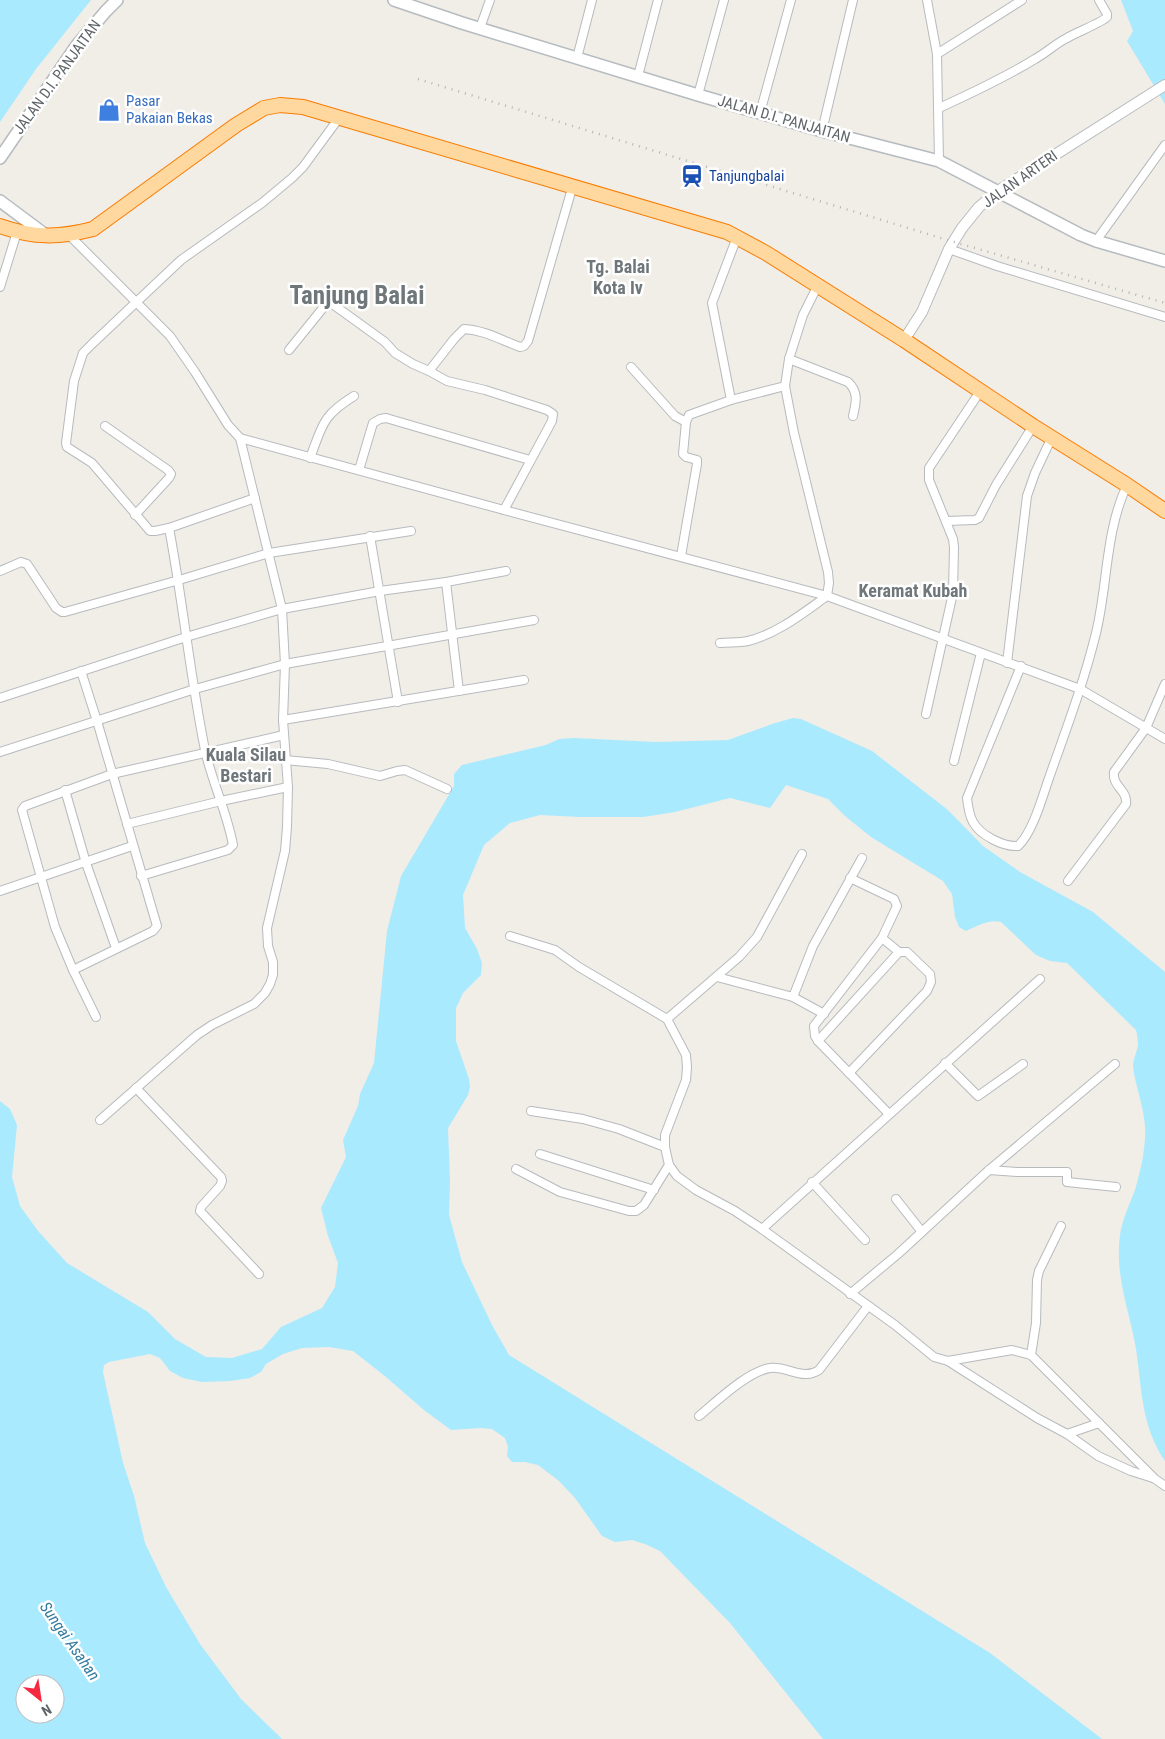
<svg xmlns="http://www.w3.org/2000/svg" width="1165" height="1739" viewBox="0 0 1165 1739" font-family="'Roboto Condensed',sans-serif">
  <rect width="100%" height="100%" fill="#f1ede7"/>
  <g fill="#a9eaff" fill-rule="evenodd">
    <polygon points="0,0 91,0 36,69 0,122"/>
    <polygon points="1121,0 1165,0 1165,104 1127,41 1133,31"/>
    <path d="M793,718L801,719L872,751L948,810L983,846L1020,872L1093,912L1165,972V1461C1141,1426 1142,1389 1136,1349C1129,1308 1113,1272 1121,1229C1124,1216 1130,1203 1135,1190C1140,1173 1144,1156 1145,1138C1147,1114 1136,1090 1133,1067C1133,1058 1137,1053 1138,1045C1138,1040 1137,1034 1136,1030L1067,963L1050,961L1036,955L1001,922C988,919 978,926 966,931L959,927L955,917L952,894L943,881L871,837L845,816L828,799L786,785L770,808L730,798L675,812L643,817H580L540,815L510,823L484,845L463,895L465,928L477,949L482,963L481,975L463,993L456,1008V1041L469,1079L470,1087L468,1095L448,1128L450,1181L449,1215L462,1262L492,1325L509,1355L990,1653L1102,1739H823L730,1623L660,1551L645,1544L632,1540L615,1542L602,1536L575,1498L559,1481L538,1465L525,1462H512L507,1456L508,1447L505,1438L492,1429L481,1428L451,1430L424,1410L386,1377L353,1351L329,1347L302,1348L283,1354L266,1364L261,1372L250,1378L230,1381L202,1382L183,1378L170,1371L160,1358L150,1354L109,1362L104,1365L103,1372L123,1463L134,1496L145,1543L166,1587L200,1644L241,1699L282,1739H0V1101L10,1109L17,1125L12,1177L20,1206L38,1231L67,1263L148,1312L175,1339L206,1357L232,1358L262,1349L281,1327L322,1308L335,1287L338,1263L328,1236L321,1208L346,1157L343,1140L358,1106L360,1094L374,1063L387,931L401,876L454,786V774L462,765L546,745L559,739L574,738L656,742L728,740L772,724ZM25,1684H55V1714H25Z"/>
  </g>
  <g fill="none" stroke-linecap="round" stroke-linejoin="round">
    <defs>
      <g id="minor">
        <polyline points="927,0 937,54 939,161"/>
        <polyline points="480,28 490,0"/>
        <polyline points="937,54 1022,0"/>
        <polyline points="577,58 592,0"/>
        <polyline points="638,76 658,0"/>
        <polyline points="698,95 724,0"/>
        <path d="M939,108C972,93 1004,78 1035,59C1046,53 1055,44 1067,38C1075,33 1103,22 1107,17V14L1099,0"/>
        <polyline points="760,113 791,0"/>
        <polyline points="822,131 853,0"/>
        <polyline points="69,235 170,336 195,372 228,425 240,438 504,510 827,596 1080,689 1165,739"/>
        <polyline points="1096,241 1165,145"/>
        <polyline points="949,249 997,266 1165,317"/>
        <polyline points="0,287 17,232"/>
        <polyline points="289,350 327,303 331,303 385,342 395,353 413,364 429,371"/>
        <path d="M789,359L848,382C859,392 856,403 853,416"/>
        <polyline points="631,367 675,416 686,422"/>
        <polyline points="731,400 712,303 737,237"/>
        <polyline points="105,426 168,470 171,474 169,478 135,515"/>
        <path d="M310,458C323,424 322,416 354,396"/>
        <polyline points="359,470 373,423 380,419 386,418 530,460"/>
        <polyline points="255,498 169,528 155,531 150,531 92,463 67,447 66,443 74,381 83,353 93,343 181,260 262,203 292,178 303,167 339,118"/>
        <path d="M504,510L552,421L553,414L547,410L485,390L447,381L429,371L454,339L464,329C484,330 501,340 520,347L524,346L528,341L573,185"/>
        <polyline points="946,521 975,520 979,518 996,485 1033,426"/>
        <polyline points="370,536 398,702"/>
        <polyline points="681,556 697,464 697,460 686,457 683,454 686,422 689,415 731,400 785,386"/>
        <polyline points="0,571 21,562 27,564 56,608 62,612 65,612 179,580 269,553 411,531"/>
        <polyline points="446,582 459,691"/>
        <path d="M720,643C729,642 739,643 748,641C777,634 803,613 827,596L829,583L828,572L794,433L785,386L789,359L803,315L817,287"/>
        <polyline points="1007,663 1027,496 1035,473 1052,437"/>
        <path d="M1021,666L967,798C968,807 969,815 973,822C980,835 1003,847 1018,846C1033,832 1042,798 1049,778C1066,730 1084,682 1096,633C1108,584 1105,532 1127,485"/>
        <polyline points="0,698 186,637 282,609 380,591 446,582 506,571"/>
        <polyline points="926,714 953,593 954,547 953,539 929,480 929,468 981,390"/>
        <polyline points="283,720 524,680"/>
        <polyline points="0,752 195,689 285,664 534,620"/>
        <polyline points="285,760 328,764 380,776 397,771 405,770 447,789"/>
        <polyline points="954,761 981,653"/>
        <polyline points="65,790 86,863 116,948"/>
        <polyline points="127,824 221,801 288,787"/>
        <path d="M141,876L228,850L233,845C227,812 212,782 205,750C190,676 183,602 169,528"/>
        <polyline points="850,878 894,899 897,906 882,938 814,1026 815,1036 818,1041 889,1114"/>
        <path d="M1068,881L1126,804C1128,790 1112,787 1114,772L1146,728L1165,684"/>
        <polyline points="0,891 132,846"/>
        <polyline points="510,936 555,950 579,967 667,1019 686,1055 687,1067 686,1080 665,1135 665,1147 669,1165 677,1176 696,1190 735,1211 762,1229 895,1325 934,1357 948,1361 1012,1350 1031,1355 1155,1479 1165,1486"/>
        <polyline points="882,938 899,952"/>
        <polyline points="73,970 153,931 157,926 97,721 81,671"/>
        <polyline points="717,977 793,997 824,1014"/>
        <polyline points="793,997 813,946 862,858"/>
        <polyline points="96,1017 73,970 55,927 22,810 25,806 112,774 284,735"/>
        <polyline points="667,1019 739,957 757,937 802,854"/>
        <polyline points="818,1041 899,952 907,952 930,974 931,982 927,991 849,1073"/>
        <polyline points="945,1063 978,1096 1023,1064"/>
        <polyline points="136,1088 221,1177 222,1181 220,1186 201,1207 200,1211 259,1274"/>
        <polyline points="531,1111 583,1119 619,1129 665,1147"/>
        <polyline points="100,1120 197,1035 212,1025 254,1004 265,993 270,984 273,975 273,962 268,946 267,928 285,851 287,827 288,787 283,720 285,664 282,609 240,438"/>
        <polyline points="540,1154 654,1190"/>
        <polyline points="516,1169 560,1192 629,1211 636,1211 644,1205 669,1165"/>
        <polyline points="989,1170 1017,1172 1067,1172 1067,1182 1116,1187"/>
        <polyline points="812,1182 865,1240"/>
        <polyline points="896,1199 922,1232"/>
        <polyline points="762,1229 1040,979"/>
        <polyline points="850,1294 898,1254 989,1170 1115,1064"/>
        <polyline points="1031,1355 1036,1323 1037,1280 1039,1271 1061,1226"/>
        <polyline points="948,1361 1037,1418 1067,1434 1099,1423"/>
        <path d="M699,1416C716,1402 748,1371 770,1368C788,1366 803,1381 819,1370L868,1306"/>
        <polyline points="1067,1434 1098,1456 1131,1471 1153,1478"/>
      </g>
      <polyline id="tertiary" points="904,340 922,312 949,249 962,228 979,207 998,191 1165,85"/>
      <g id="secondary">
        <polyline points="394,0 462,23 698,95 822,131 939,161 1081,235 1096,241 1165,261"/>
        <polyline points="0,158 77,45 106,11 117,0"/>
        <polyline points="0,201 47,236"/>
      </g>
      <path id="trunk" d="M0,226C34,238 58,238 93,229L236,125L264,108L280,105L303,107L727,232L766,253L904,340L1033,426L1127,485L1165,511"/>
    </defs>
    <use href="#minor" stroke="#b7bbbe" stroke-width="10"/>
    <use href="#tertiary" stroke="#b7bbbe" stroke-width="12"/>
    <use href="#secondary" stroke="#b5bbbf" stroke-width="14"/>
    <use href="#trunk" stroke="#f87c00" stroke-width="16"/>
    <use href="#minor" stroke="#fff" stroke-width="8"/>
    <use href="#tertiary" stroke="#fff" stroke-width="10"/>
    <use href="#secondary" stroke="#fff" stroke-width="11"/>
    <use href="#trunk" stroke="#ffd89f" stroke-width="14"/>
    <polyline stroke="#b4b5b6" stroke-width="2.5" stroke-dasharray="1 6" stroke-linecap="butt" points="418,79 954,242 1165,303"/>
  </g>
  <defs>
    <symbol id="shop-bare" viewBox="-9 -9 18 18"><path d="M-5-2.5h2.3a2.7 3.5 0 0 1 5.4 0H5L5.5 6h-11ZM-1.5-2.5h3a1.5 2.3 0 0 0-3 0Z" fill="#3f7fe0" stroke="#fff" stroke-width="2.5" paint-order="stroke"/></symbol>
    <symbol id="station-bare" viewBox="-9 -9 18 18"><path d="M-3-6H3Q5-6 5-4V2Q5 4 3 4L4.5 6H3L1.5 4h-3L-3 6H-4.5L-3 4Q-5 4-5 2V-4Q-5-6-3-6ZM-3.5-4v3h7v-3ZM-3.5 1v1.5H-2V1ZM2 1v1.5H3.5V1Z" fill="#1a4fb4" stroke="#fff" stroke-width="2.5" paint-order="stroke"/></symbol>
  </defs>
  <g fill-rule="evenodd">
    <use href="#shop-bare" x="93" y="94" width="32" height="32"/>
    <use href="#station-bare" x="676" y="160" width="32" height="32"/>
  </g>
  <g text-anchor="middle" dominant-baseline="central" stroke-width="5" stroke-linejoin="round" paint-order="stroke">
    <g font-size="15" fill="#5e6468" stroke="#fff">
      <text transform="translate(57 77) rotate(-54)">JALAN D.I. PANJAITAN</text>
      <text transform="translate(784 119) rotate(16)">JALAN D.I. PANJAITAN</text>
      <text transform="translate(1020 179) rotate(-35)">JALAN ARTERI</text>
    </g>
    <g font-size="15" fill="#366cbe" stroke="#fff" text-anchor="start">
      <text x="126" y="101">Pasar<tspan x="126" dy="17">Pakaian Bekas</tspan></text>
    </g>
    <g font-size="15" fill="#164399" stroke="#fff" text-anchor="start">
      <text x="709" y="176">Tanjungbalai</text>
    </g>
    <g font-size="16" font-style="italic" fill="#367c9e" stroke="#fff">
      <text transform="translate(70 1641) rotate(55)">Sungai Asahan</text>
    </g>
    <g font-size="18" font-weight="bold" fill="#6f777a" stroke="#fff">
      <text x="618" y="266">Tg. Balai<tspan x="618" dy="21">Kota Iv</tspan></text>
      <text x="913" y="590">Keramat Kubah</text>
      <text x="246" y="754">Kuala Silau<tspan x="246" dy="21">Bestari</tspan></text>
    </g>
    <g font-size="25" font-weight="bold" fill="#6f777a" stroke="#fff">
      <text x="357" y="295">Tanjung Balai</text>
    </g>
  </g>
  <g transform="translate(40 1699) rotate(150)"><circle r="24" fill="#ffffff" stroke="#bfc1c3"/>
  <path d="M0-4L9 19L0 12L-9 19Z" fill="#f5293f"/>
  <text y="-8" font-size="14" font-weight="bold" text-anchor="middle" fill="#5e6468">N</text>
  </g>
</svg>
